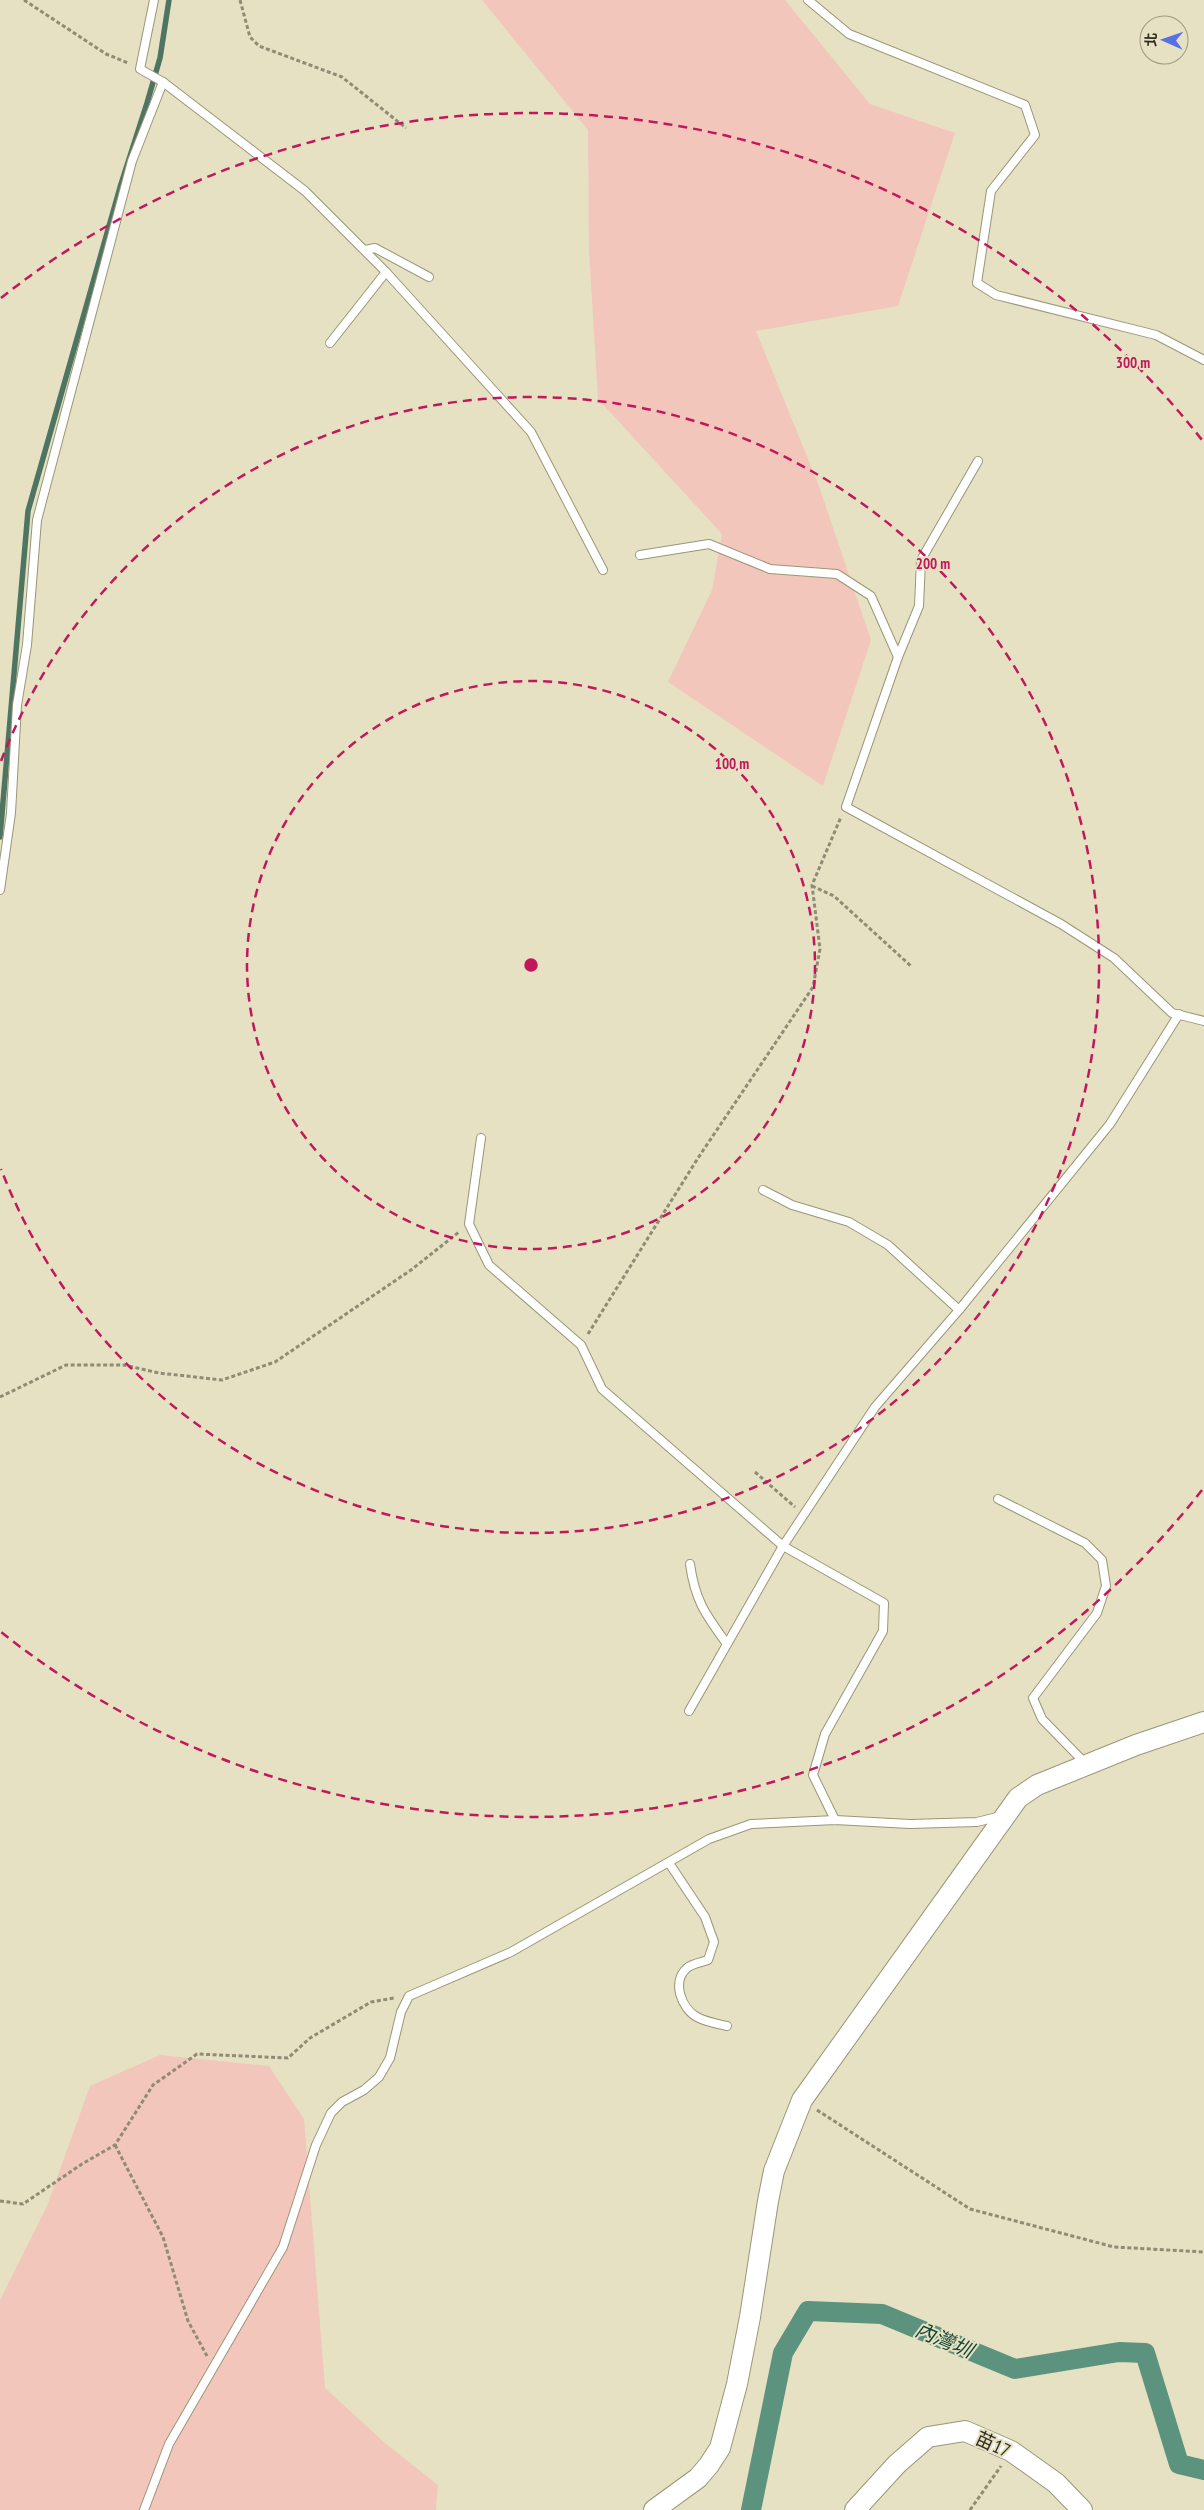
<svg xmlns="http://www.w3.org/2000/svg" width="1204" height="2510" viewBox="0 0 1204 2510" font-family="'PT Sans Narrow','Noto Sans TC',sans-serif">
  <rect width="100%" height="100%" fill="#e5e1c2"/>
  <g fill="#f3c6bc">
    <polygon points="482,0 785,0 870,104 955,133 898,306 756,331 819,486 871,640 823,786 668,682 712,590 722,534 598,399 589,251 588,130"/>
    <polygon points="160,2055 269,2066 304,2119 325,2388 385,2443 438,2485 436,2510 0,2510 0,2300 47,2206 90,2086"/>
  </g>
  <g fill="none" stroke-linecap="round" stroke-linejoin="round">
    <polyline stroke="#4e7462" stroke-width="5.5" points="0,837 28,511 121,184 147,103 160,58 169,0"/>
    <polyline stroke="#5b937e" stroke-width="20" points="751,2510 783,2353 808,2311 882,2314 1015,2369 1119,2352 1145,2353 1179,2464 1204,2470"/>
    <defs>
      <g id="service">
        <polyline points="154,0 140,69 163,82 305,191 386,272 531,432 603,570"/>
        <polyline points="808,0 849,34 1025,105 1035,135 991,191 977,283 996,295 1156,335 1204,360"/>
        <polyline points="365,250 375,248 429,277"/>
        <polyline points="330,343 386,272"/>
        <polyline points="640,555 709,544 770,569 837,574 871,596 898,657 846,807 1061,924 1114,958 1172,1013 1204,1021"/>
        <polyline points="898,657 919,606 921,560 978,461"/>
        <polyline points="0,890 11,813 17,705 27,645 37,520 132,161 163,82"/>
        <polyline points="481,1138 469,1224 489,1265 581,1345 602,1389 783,1546 884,1603 883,1631 825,1734 813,1775 835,1820"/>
        <polyline points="763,1190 792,1205 849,1222 888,1245 959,1310"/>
        <polyline points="998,1499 1085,1543 1102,1560 1106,1586 1097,1613 1033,1698 1042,1719 1085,1763"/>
        <path d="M690,1564C695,1601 706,1615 727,1644"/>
        <polyline points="689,1711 783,1546 875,1407 959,1310 1110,1124 1179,1014"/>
        <path d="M669,1863L705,1917L714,1942L708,1960C702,1962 691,1964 687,1968C671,1982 682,2009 697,2017C706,2022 718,2024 727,2026"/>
        <polyline points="144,2510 169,2444 283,2247 316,2145 331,2113 342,2102 364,2090 379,2077 390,2058 401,2012 409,1996 511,1952 709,1839 751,1824 835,1820 910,1824 977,1822 1001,1816"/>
      </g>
      <g id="tertiary">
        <polyline points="654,2510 698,2478 709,2465 720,2448 737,2384 750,2317 768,2201 774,2171 802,2100 1018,1798 1037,1785 1136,1745 1204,1722"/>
        <polyline points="855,2510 897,2464 928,2437 965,2431 1011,2451 1056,2483 1082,2510"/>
      </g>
    </defs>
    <use href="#service" stroke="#9a9679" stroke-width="10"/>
    <use href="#tertiary" stroke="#9a9679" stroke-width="22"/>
    <g stroke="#8f8c76" stroke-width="3" stroke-dasharray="4 2.5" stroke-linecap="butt">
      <polyline points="24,0 106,54 128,63"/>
      <polyline points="240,0 250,37 259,46 342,77 406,128"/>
      <polyline points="812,886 834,896 912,967"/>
      <polyline points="588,1334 698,1158 813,987 820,949 812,885 841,817"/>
      <polyline points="0,1397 66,1365 124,1365 159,1373 222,1380 275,1362 411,1270 459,1232"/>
      <polyline points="755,1472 795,1507"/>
      <polyline points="817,2110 970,2209 1114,2247 1204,2252"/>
      <polyline points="115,2145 163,2237 188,2321 207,2356"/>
      <polyline points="0,2201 23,2204 82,2164 115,2145 153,2085 197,2054 288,2058 310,2038 371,2002 394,1998"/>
      <polyline points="970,2510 1001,2466"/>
    </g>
    <use href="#service" stroke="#fff" stroke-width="8"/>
    <use href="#tertiary" stroke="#fff" stroke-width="20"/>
  </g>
  <g fill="none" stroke="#c2185b" stroke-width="2.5" stroke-dasharray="9 6">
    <circle cx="531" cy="965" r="284"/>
    <path d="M1 761A568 568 0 1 1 1 1169"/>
    <path d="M1202 1490A852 852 0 0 1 1 1632M1 298A852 852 0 0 1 1202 440"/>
  </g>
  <g text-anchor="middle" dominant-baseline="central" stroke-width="4" stroke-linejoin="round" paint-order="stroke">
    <g font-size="19" fill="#2f2d21" stroke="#e5e1c2">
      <text transform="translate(993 2444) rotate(25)">苗17</text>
    </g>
    <g font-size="20" font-style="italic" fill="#134435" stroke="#e5e1c2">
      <text transform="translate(944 2340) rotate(23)">內灣圳</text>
    </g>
  </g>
  <circle cx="531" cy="965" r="8" fill="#c2185b" stroke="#e5e1c2" stroke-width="2.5"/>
  <g font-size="15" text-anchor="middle" font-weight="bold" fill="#c2185b" stroke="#e5e1c2" stroke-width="4" stroke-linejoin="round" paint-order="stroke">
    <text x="1133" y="368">300 m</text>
    <text x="933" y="569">200 m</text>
    <text x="732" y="769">100 m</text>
  </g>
  <g transform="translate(1164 40) rotate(272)"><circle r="24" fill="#e5e1c2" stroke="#9c9982"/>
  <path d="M0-4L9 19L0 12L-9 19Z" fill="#5870e6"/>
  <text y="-8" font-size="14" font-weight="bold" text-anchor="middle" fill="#2f2d21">北</text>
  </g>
</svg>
